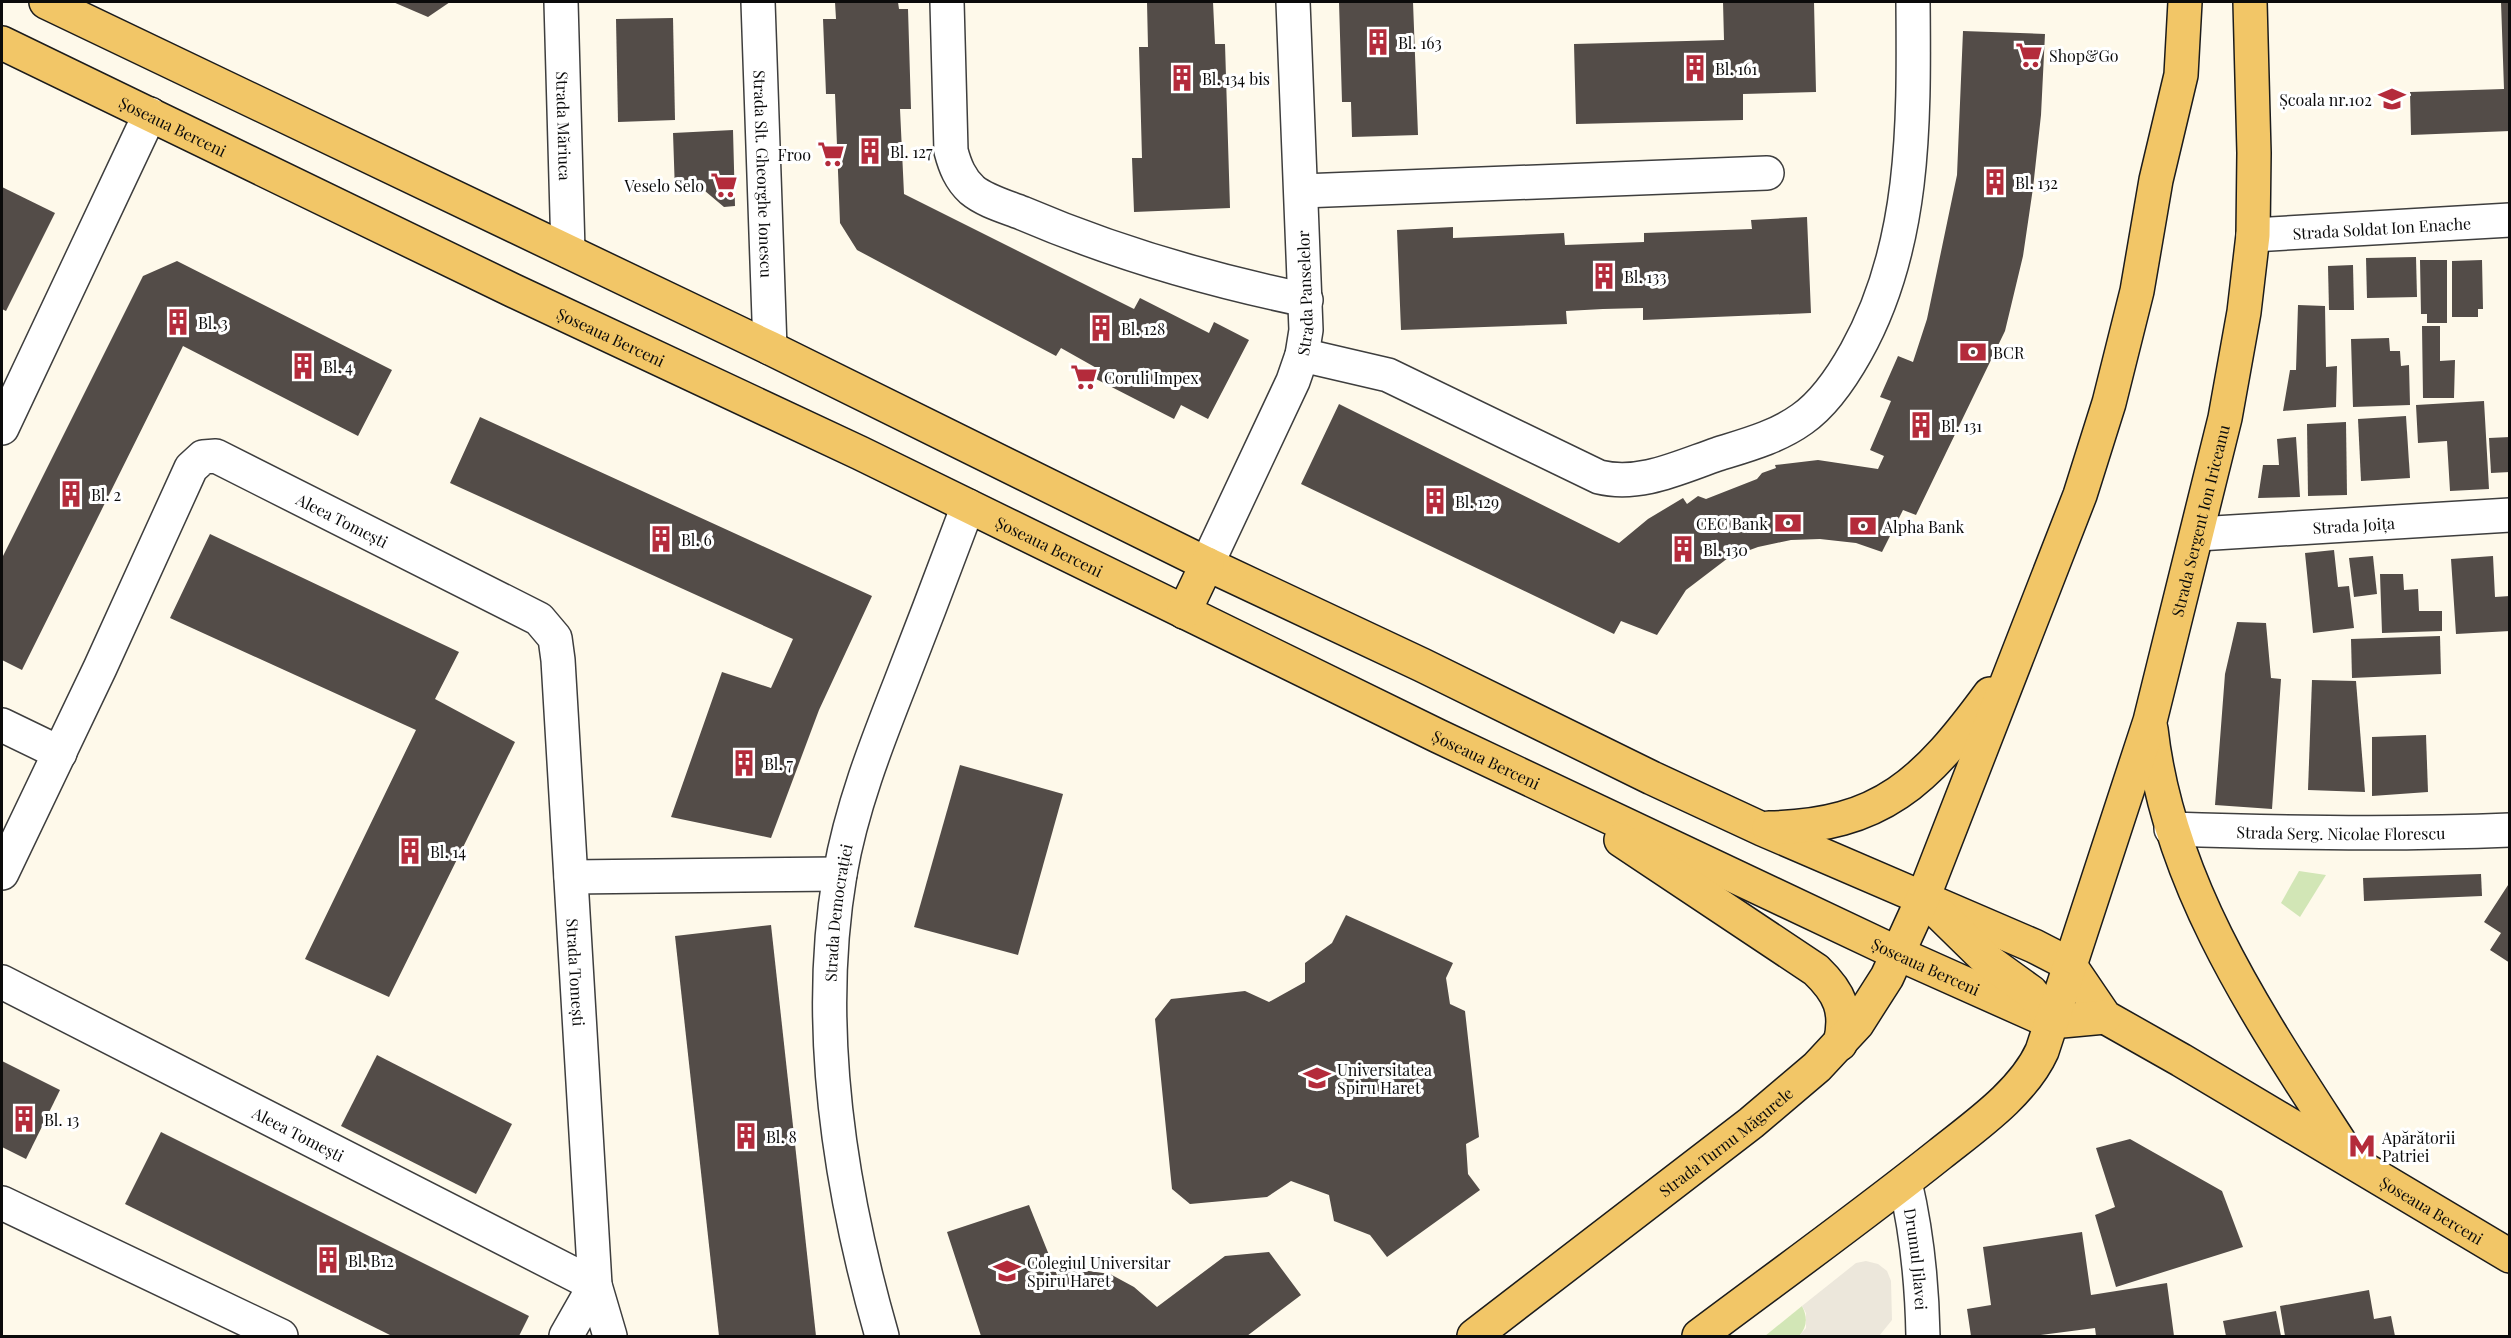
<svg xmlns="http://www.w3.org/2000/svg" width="2511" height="1338" viewBox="0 0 2511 1338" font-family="'Playfair Display',serif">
  <rect width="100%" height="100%" fill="#fef9ea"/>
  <g fill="#d2e6b6">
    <polygon points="2299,871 2326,875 2300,917 2281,903"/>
    <path d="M1802,1306C1808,1318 1807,1327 1799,1336H1765Z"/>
  </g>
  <polygon fill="#ece7db" points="1866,1261 1878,1264 1887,1271 1891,1281 1892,1320 1879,1336 1799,1336 1806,1328 1806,1313 1802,1306 1856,1263"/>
  <g fill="#534c48">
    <polygon points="393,2 450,2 428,17"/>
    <polygon points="835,2 898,2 899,9 908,9 911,109 900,109 904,194 1134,309 1140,298 1209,333 1214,322 1249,340 1208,419 1181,405 1174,419 1096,379 1100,370 1061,348 1056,356 857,250 840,223 835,94 826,94 823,19 836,19"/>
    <polygon points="1147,2 1213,2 1215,44 1225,44 1230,208 1134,212 1132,158 1142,158 1139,47 1148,47"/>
    <polygon points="1339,2 1413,2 1418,135 1352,137 1351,102 1342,102"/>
    <polygon points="1723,2 1814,2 1816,92 1743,94 1743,120 1576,124 1574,44 1724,40"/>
    <polygon points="2501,2 2510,2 2510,131 2411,135 2410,92 2504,89"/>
    <polygon points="673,18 675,120 618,122 616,19"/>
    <polygon points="1963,31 2045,34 2041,115 2033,188 2023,256 2005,331 1916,515 1903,510 1882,552 1856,543 1820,539 1791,540 1758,547 1728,558 1686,590 1657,635 1621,621 1614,634 1301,484 1339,404 1619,543 1648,519 1683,498 1687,504 1698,496 1706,499 1757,479 1762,473 1776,468 1775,465 1818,460 1878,469 1884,456 1870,450 1891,401 1880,397 1898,356 1913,362 1927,319 1957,175"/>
    <polygon points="733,130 735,206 724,207 705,191 675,192 673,133"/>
    <polygon points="2,187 55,213 6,311 2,309"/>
    <polygon points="1807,217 1811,313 1643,320 1643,308 1603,309 1566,311 1567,324 1401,330 1397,230 1453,227 1453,238 1564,233 1565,245 1644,242 1644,233 1752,229 1751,220"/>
    <polygon points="2416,257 2417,297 2367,298 2366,258"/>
    <polygon points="2420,260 2447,260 2447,323 2427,323 2427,314 2421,314"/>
    <polygon points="2482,260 2483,309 2478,309 2478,317 2452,317 2452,261"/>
    <polygon points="177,261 392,370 358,436 183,346 22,670 2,660 2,558 143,276"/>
    <polygon points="2353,265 2354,310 2329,310 2328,266"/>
    <polygon points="2298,305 2325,306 2326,367 2337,366 2336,407 2283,411 2290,370 2296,370"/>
    <polygon points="2422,326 2440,326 2440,361 2455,360 2454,398 2423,398"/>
    <polygon points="2389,338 2390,351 2400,351 2401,366 2409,365 2410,405 2353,407 2351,339"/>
    <polygon points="2484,401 2489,489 2450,491 2447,441 2418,443 2416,405"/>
    <polygon points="2406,416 2410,478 2361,481 2358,419"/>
    <polygon points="480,417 872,596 819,710 771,838 671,817 722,672 771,688 793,639 450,483"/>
    <polygon points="2346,422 2347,495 2308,496 2307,424"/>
    <polygon points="2296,437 2300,497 2258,498 2263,465 2279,465 2277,439"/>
    <polygon points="2510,437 2510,472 2491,473 2489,438"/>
    <polygon points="210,534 459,652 435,699 515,742 389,997 305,959 416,730 170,618"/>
    <polygon points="2334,550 2338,587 2349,586 2354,628 2313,633 2305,553"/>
    <polygon points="2373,556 2377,594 2354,597 2349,558"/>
    <polygon points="2493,556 2495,597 2510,596 2510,631 2456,634 2451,559"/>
    <polygon points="2380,574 2403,574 2404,590 2418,589 2419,611 2442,611 2442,631 2382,633"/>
    <polygon points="2237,622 2266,623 2271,678 2281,679 2272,809 2215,805 2225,674"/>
    <polygon points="2440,636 2441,674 2352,678 2351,639"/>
    <polygon points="2312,680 2356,681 2365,792 2308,790"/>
    <polygon points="2426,735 2428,792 2372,796 2372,737"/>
    <polygon points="960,765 1063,794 1018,955 914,927"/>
    <polygon points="2481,874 2482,896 2364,901 2363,878"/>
    <polygon points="2510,882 2510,963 2490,950 2501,933 2484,922"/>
    <polygon points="1346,915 1453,963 1446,978 1450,1004 1465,1011 1479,1137 1466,1144 1468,1174 1480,1190 1387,1257 1370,1235 1334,1221 1329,1195 1291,1181 1267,1197 1190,1204 1172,1189 1155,1019 1171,999 1245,991 1269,1002 1305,982 1305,963 1332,943"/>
    <polygon points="771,925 816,1336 719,1336 675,936"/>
    <polygon points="377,1055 512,1124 476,1194 341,1126"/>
    <polygon points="2,1061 60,1090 26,1159 2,1147"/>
    <polygon points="161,1132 529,1316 519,1336 392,1336 125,1204"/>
    <polygon points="2130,1139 2222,1191 2243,1247 2116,1287 2095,1215 2115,1207 2096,1148"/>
    <polygon points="1029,1205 1057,1275 1075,1269 1110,1274 1134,1287 1157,1307 1225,1256 1269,1252 1301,1295 1247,1336 981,1336 947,1232"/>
    <polygon points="2082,1232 2091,1295 2167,1283 2174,1336 2096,1336 2095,1328 2033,1336 1971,1336 1967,1309 1991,1305 1983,1247"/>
    <polygon points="2369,1290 2374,1319 2391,1316 2395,1336 2285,1336 2280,1306"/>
    <polygon points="2276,1311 2281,1336 2226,1336 2223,1321"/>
  </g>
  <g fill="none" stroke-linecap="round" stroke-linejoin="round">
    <defs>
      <g id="minor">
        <path id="s1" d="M561,2L568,251"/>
        <path id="s2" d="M758,2L770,348"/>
        <path d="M947,2L951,151C955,166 960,179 972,190C985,201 1007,207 1022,213C1113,252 1209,280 1306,300"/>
        <polyline points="1302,191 1767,173"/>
        <path id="s3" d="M2253,235L2510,220"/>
        <path d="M1302,355L1388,375L1599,477C1640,487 1680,467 1718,454C1747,445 1777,437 1802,419C1825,403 1842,377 1856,352C1916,245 1914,121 1913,2"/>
        <polyline points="2,428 150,114"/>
        <path id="s4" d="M2198,534L2510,515"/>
        <path id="s5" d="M1207,564L1293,381L1302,355L1306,330L1293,2"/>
        <polyline points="2,725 60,753"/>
        <path id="s6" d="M2171,829C2284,833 2396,835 2510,830"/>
        <path id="s7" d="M2,873L100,668L191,468L203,457L216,456L539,619L555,638L558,660L595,1285L610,1336"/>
        <polyline points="571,877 840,874"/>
        <path id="s8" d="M2,982L595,1285L566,1336"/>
        <path id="s9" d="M1905,1182C1917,1233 1922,1284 1923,1336"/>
        <polyline points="2,1203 281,1336"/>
        <path id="s10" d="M882,1336C840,1190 814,1027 840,874C851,809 876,745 900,684C923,625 946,565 968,506"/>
      </g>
      <g id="major">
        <path id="s11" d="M46,2L770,348L1207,564L1422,665L1652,778L1762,829L2034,946L2069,964L2105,1017L2181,1060L2510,1256"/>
        <path id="s12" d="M2,43L512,290L860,453L1438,736L1899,954L2051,1022L2105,1017"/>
        <polyline points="1184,612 1207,564"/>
        <path d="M2151,729C2169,889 2263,1023 2348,1155"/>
        <path d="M1769,828C1882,826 1926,781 1990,694"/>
        <path d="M1621,840L1816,970C1840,993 1848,1011 1840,1044"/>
        <polyline points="1938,912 1988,961 2031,992 2047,1013"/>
        <path id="s13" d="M1474,1336L1751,1123L1817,1067L1857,1024L1887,977L1923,898L2080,495L2109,403L2137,291L2156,180L2181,75L2185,2"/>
        <path id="s14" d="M1699,1336C1779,1276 1861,1217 1940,1154C1975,1126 2023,1093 2042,1051L2150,721L2225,418L2244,312L2253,235L2254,153L2250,2"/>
      </g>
    </defs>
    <use href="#minor" stroke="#3e3e3e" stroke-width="36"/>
    <use href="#major" stroke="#1c1c1c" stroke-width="36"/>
    <use href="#minor" stroke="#fff" stroke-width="33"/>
    <use href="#major" stroke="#f2c667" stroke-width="33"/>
  </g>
  <defs>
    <symbol id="building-bare" viewBox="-9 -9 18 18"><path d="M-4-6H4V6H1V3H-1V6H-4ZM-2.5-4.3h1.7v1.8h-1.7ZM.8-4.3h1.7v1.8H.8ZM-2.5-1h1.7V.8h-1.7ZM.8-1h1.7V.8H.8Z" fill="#b42b3b" stroke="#fff" stroke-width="2.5" paint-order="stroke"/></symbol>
    <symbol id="supermarket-bare" viewBox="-9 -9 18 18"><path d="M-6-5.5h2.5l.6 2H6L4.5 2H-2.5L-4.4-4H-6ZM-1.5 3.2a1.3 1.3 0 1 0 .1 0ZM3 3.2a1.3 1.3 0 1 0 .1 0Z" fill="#b42b3b" stroke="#fff" stroke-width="2.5" paint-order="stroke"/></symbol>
    <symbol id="school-bare" viewBox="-9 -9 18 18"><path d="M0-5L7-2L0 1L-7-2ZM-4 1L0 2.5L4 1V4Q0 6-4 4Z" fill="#b42b3b" stroke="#fff" stroke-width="2.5" paint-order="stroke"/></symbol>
    <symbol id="bank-bare" viewBox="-9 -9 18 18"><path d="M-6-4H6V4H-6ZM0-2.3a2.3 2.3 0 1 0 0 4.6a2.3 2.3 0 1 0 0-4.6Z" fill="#b42b3b" stroke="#fff" stroke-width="2.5" paint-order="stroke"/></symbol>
    <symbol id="university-bare" viewBox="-9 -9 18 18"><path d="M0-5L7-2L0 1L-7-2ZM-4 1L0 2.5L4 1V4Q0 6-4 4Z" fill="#b42b3b" stroke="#fff" stroke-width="2.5" paint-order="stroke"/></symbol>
    <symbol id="metro-bare" viewBox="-9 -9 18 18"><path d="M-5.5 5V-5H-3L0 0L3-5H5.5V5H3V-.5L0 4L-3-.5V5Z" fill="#b42b3b" stroke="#fff" stroke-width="2.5" paint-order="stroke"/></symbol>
  </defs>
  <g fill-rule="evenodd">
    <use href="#building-bare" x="1359" y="23" width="38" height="38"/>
    <use href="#supermarket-bare" x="2010" y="36" width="38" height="38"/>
    <use href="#building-bare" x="1676" y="49" width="38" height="38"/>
    <use href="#building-bare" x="1163" y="59" width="38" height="38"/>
    <use href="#school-bare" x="2373" y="80" width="38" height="38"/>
    <use href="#building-bare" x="851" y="132" width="38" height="38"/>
    <use href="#supermarket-bare" x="812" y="135" width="38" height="38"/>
    <use href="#building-bare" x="1976" y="163" width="38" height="38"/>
    <use href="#supermarket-bare" x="705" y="166" width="38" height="38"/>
    <use href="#building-bare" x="1585" y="257" width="38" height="38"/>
    <use href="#building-bare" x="159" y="303" width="38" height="38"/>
    <use href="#building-bare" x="1082" y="309" width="38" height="38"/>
    <use href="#bank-bare" x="1954" y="333" width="38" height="38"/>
    <use href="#building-bare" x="284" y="347" width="38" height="38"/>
    <use href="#supermarket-bare" x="1065" y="358" width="38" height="38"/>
    <use href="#building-bare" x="1902" y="406" width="38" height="38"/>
    <use href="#building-bare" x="52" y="475" width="38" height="38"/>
    <use href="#building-bare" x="1416" y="482" width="38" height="38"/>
    <use href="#bank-bare" x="1769" y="504" width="38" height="38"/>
    <use href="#bank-bare" x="1844" y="507" width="38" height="38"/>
    <use href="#building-bare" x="642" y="520" width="38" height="38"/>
    <use href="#building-bare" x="1664" y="530" width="38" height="38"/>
    <use href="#building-bare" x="725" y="744" width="38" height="38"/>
    <use href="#building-bare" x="391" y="832" width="38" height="38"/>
    <use href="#university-bare" x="1298" y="1059" width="38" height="38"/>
    <use href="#building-bare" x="5" y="1100" width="38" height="38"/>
    <use href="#building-bare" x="727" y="1117" width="38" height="38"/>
    <use href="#metro-bare" x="2343" y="1127" width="38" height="38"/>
    <use href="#building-bare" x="309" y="1241" width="38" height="38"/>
    <use href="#university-bare" x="988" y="1252" width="38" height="38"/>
  </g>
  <g text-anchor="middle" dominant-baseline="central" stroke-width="6" stroke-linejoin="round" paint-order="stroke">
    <g font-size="16" fill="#0b0b0b" stroke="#fff" text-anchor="start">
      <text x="1398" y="42">Bl. 163</text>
      <text x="2049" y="55">Shop&amp;Go</text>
      <text x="1715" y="68">Bl. 161</text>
      <text x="1202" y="78">Bl. 134 bis</text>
      <text x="2372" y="99" text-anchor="end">Școala nr.102</text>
      <text x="890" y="151">Bl. 127</text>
      <text x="811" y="154" text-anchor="end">Froo</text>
      <text x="2015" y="182">Bl. 132</text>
      <text x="704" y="185" text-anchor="end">Veselo Selo</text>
      <text x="1624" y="276">Bl. 133</text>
      <text x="198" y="322">Bl. 3</text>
      <text x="1121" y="328">Bl. 128</text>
      <text x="1993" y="352">BCR</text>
      <text x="323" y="366">Bl. 4</text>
      <text x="1104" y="377">Coruli Impex</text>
      <text x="1941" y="425">Bl. 131</text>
      <text x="91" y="494">Bl. 2</text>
      <text x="1455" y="501">Bl. 129</text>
      <text x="1768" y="523" text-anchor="end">CEC Bank</text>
      <text x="1883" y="526">Alpha Bank</text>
      <text x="681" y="539">Bl. 6</text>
      <text x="1703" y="549">Bl. 130</text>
      <text x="764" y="763">Bl. 7</text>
      <text x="430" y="851">Bl. 14</text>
      <text x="1337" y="1069">Universitatea<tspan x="1337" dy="18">Spiru Haret</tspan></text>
      <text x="44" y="1119">Bl. 13</text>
      <text x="766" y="1136">Bl. 8</text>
      <text x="2382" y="1137">Apărătorii<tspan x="2382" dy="18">Patriei</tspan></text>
      <text x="348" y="1260">Bl. B12</text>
      <text x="1027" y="1262">Colegiul Universitar<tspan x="1027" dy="18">Spiru Haret</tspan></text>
    </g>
    <g font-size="16" fill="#0b0b0b" stroke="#fff">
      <text stroke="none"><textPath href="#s12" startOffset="190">Șoseaua Berceni</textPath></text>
      <text stroke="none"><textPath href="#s1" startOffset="124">Strada Măriuca</textPath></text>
      <text stroke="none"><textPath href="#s2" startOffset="172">Strada Slt. Gheorghe Ionescu</textPath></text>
      <text stroke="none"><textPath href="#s3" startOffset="129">Strada Soldat Ion Enache</textPath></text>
      <text stroke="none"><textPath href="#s5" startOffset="292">Strada Panselelor</textPath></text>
      <text stroke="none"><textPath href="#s12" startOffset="676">Șoseaua Berceni</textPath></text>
      <text stroke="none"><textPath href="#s7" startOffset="618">Aleea Tomești</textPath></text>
      <text stroke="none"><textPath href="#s14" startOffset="1002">Strada Sergent Ion Iriceanu</textPath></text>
      <text stroke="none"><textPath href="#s4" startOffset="156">Strada Joița</textPath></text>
      <text stroke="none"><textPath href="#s12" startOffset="1162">Șoseaua Berceni</textPath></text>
      <text stroke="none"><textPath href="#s12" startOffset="1648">Șoseaua Berceni</textPath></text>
      <text stroke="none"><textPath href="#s6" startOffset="170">Strada Serg. Nicolae Florescu</textPath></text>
      <text stroke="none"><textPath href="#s10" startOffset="429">Strada Democrației</textPath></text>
      <text stroke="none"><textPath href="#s12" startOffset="2134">Șoseaua Berceni</textPath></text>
      <text stroke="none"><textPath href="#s7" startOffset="1198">Strada Tomești</textPath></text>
      <text stroke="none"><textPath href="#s8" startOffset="333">Aleea Tomești</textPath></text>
      <text stroke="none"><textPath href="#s13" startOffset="318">Strada Turnu Măgurele</textPath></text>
      <text stroke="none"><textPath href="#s11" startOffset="2684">Șoseaua Berceni</textPath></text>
      <text stroke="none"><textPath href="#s9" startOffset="78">Drumul Jilavei</textPath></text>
    </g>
  </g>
  <rect width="2511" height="1338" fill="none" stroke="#0b0b0b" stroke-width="6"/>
</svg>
